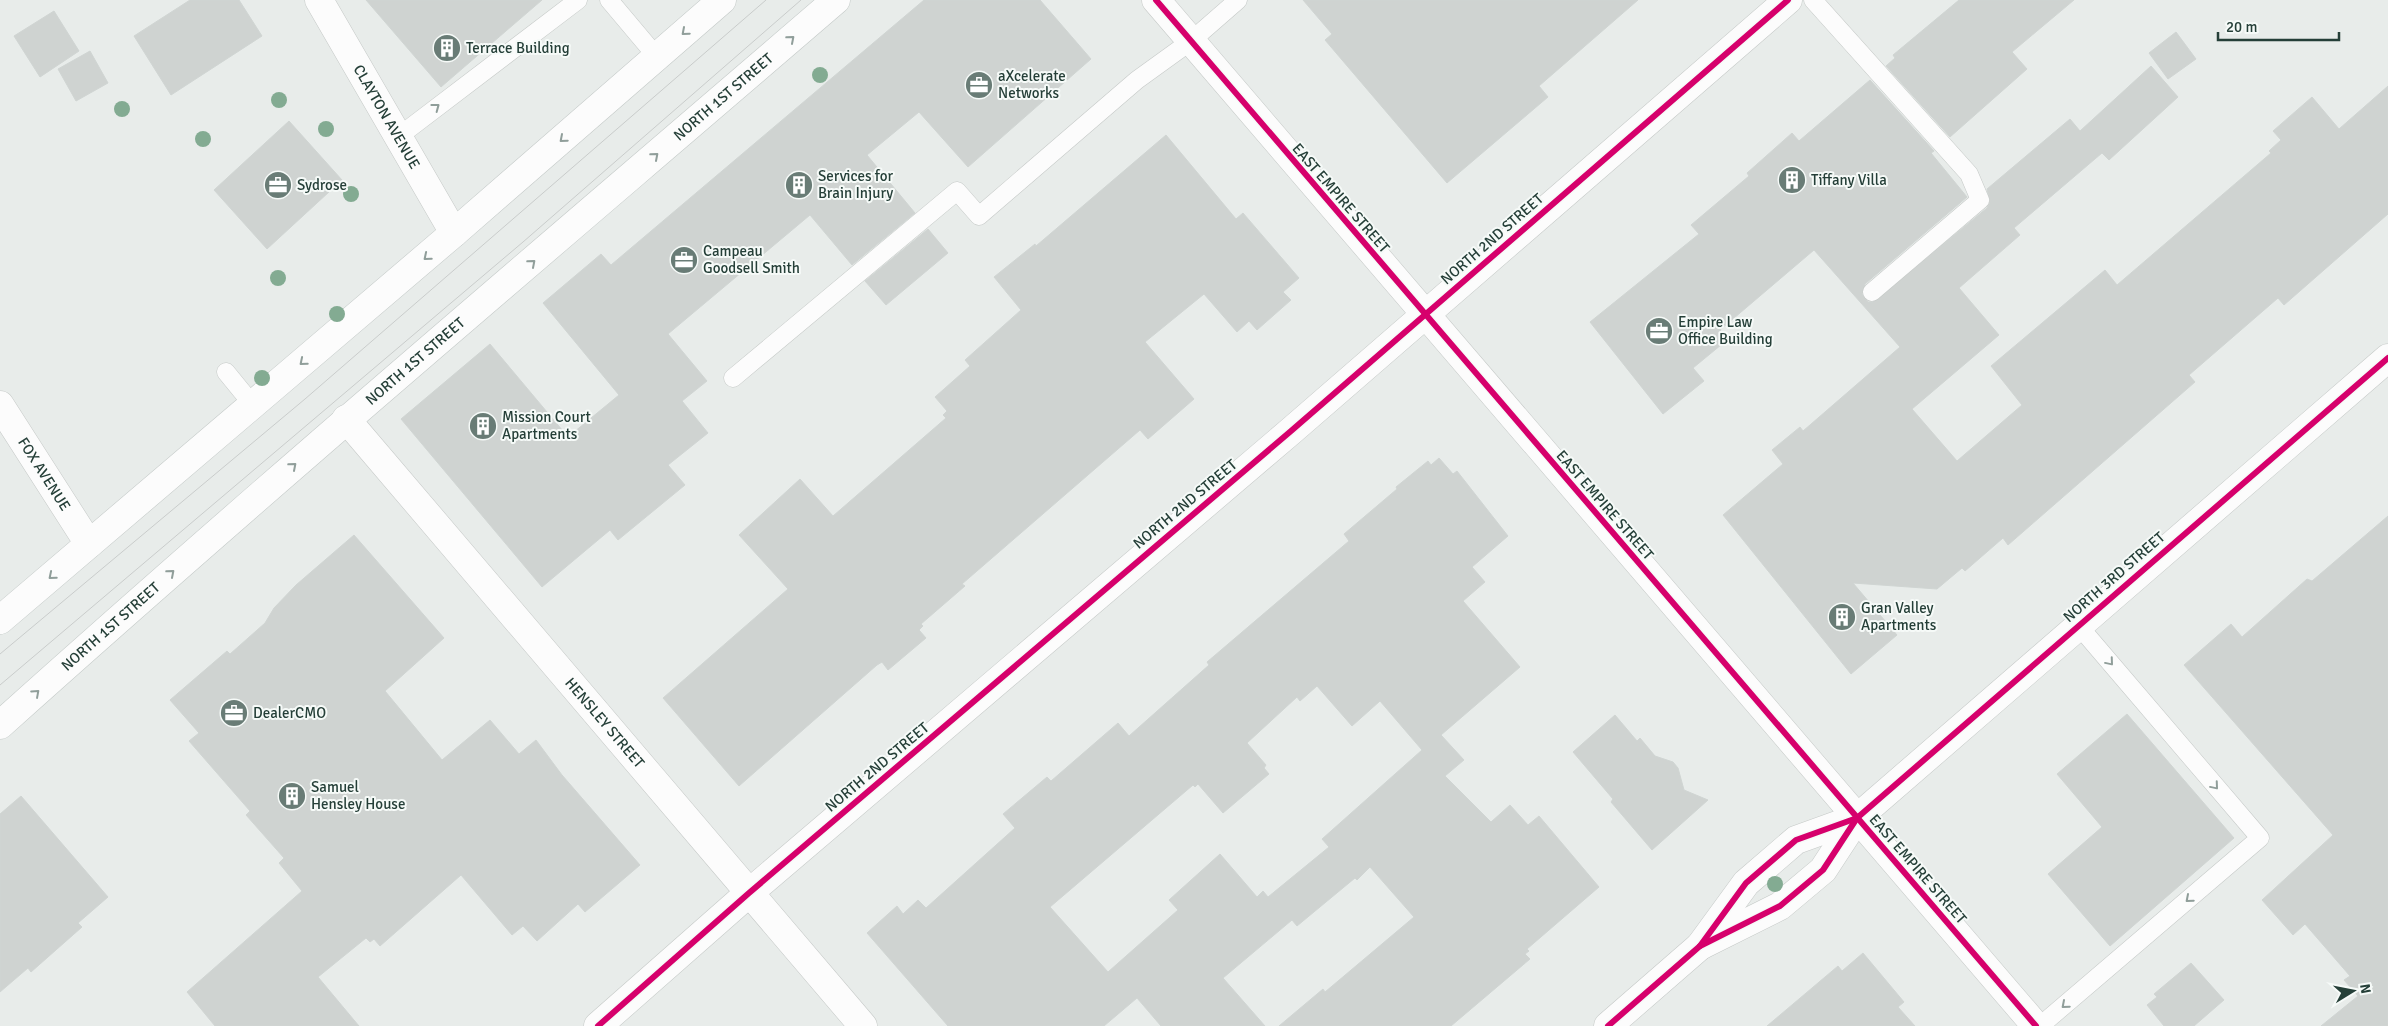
<svg xmlns="http://www.w3.org/2000/svg" width="2388" height="1026" viewBox="0 0 2388 1026" font-family="Signika,sans-serif">
  <rect width="100%" height="100%" fill="#e8ecea"/>
  <g fill="#cfd3d1" stroke="#d0d5d3" fill-rule="evenodd">
    <polygon points="190,0 239,0 262,36 171,95 134,36"/>
    <polygon points="366,0 542,0 441,87"/>
    <polygon points="924,0 1040,0 1091,59 968,167 919,112 867,155 915,213 852,265 810,215 668,334 707,381 682,401 708,433 668,465 685,485 618,540 610,530 542,587 401,419 490,344 568,437 619,395 543,303 601,254 611,265"/>
    <polygon points="1303,0 1638,0 1539,86 1548,97 1447,183 1325,40 1332,34"/>
    <polygon points="1959,0 2074,0 2012,52 2027,69 1950,137 1886,66 1895,58 1893,55"/>
    <polygon points="54,11 79,51 40,77 14,36"/>
    <polygon points="2176,32 2196,59 2168,79 2149,53"/>
    <polygon points="90,51 108,83 76,101 58,69"/>
    <polygon points="2151,66 2178,97 2109,160 2102,153 2014,228 2020,235 1959,288 1999,335 1912,409 1957,461 2022,405 1991,366 2105,270 2117,285 2271,153 2269,151 2281,140 2273,131 2312,97 2339,129 2388,86 2388,214 2284,305 2278,298 2189,375 2195,382 2008,545 2003,538 1965,571 1962,568 1937,589 1853,583 1897,635 1851,674 1723,515 1783,464 1772,450 1800,427 1803,431 1900,347 1814,250 1720,330 1727,340 1693,368 1704,381 1663,414 1590,322 1699,234 1691,225 1749,176 1747,173 1792,133 1799,141 1870,80 1934,151 1931,153 1967,197 1865,284 1862,294 1868,302 1873,302 1987,208 1990,202 1987,189 2070,119 2080,131"/>
    <polygon points="289,121 342,180 267,249 214,190"/>
    <polygon points="1166,135 1236,219 1243,213 1299,278 1283,292 1291,300 1257,330 1249,321 1237,332 1204,294 1145,342 1194,399 1148,439 1140,430 962,584 965,586 921,624 923,626 919,630 926,638 888,670 882,662 877,665 739,786 663,698 788,589 739,535 800,479 833,516 946,418 943,415 947,411 935,397 970,366 965,360 1021,310 994,277 1035,244 1036,246"/>
    <polygon points="928,229 948,253 886,305 865,281"/>
    <path d="M1439,458L1453,474L1457,471L1508,536L1472,567L1485,582L1463,601L1520,667L1441,735L1464,760L1445,776L1491,822L1510,805L1528,825L1539,816L1599,887L1527,949L1529,951L1525,954L1530,959L1451,1026H1279L1323,989L1325,992L1414,917L1370,867L1357,880L1355,878L1297,926L1292,920L1223,978L1265,1026H1161L1137,998L1104,1026H948L867,933L897,906L903,914L918,900L926,908L1015,828L1003,814L1047,777L1051,781L1118,723L1129,736L1209,665L1207,662L1349,541L1344,534L1397,489L1396,487L1428,461L1431,465ZM1317,686L1352,726L1380,701L1422,750L1322,839L1329,847L1268,897L1263,891L1257,897L1220,854L1169,900L1178,910L1108,972L1050,907L1193,785L1195,787L1198,784L1223,813L1269,774L1264,768L1266,765L1247,743L1297,697L1300,701Z"/>
    <polygon points="2388,516 2388,1026 2321,1026 2358,996 2344,980 2350,976 2305,924 2293,935 2262,900 2333,835 2184,665 2231,624 2242,637 2307,579 2312,581"/>
    <polygon points="354,535 444,638 385,691 442,760 490,720 519,754 536,740 562,775 640,865 585,912 578,904 537,941 523,926 512,935 461,875 380,946 374,939 370,942 366,938 318,977 359,1026 215,1026 187,992 302,891 279,863 284,858 246,815 250,811 189,741 199,733 170,700 227,651 230,654 265,623 274,608 296,585"/>
    <polygon points="2127,714 2234,838 2110,946 2048,874 2102,827 2057,774"/>
    <polygon points="1615,715 1637,741 1640,738 1655,756 1673,762 1678,768 1684,790 1708,800 1652,850 1611,802 1613,799 1573,752"/>
    <polygon points="21,796 108,897 78,923 82,927 31,972 28,968 0,992 0,814"/>
    <polygon points="1863,953 1904,1002 1898,1007 1915,1026 1767,1026 1838,966 1842,971"/>
    <polygon points="2191,963 2224,1000 2194,1026 2164,1026 2147,1005 2157,997 2154,994"/>
  </g>
  <g fill="none" stroke-linecap="round" stroke-linejoin="round">
    <defs>
      <g id="service">
        <polyline points="609,0 657,57"/>
        <polyline points="1813,0 1969,174 1980,200 1872,292"/>
        <polyline points="398,137 578,0"/>
        <polyline points="226,372 253,405"/>
        <polyline points="733,378 957,191 979,216 1137,80 1191,41 1238,0"/>
        <polyline points="2040,1026 2260,838 2078,625"/>
      </g>
      <g id="minor">
        <path id="s1" d="M319,0L454,233"/>
        <path id="s2" d="M0,405L89,544"/>
        <path id="s3" d="M346,419L863,1026"/>
        <polyline points="1700,946 1780,906 1823,870 1857,818 2388,358"/>
        <polyline points="598,1026 749,893 1291,431 1788,0"/>
        <polyline points="1608,1026 1700,946 1746,883 1796,840 1857,818"/>
      </g>
      <polyline id="tertiary" points="1156,0 2036,1026"/>
      <g id="secondary">
        <polyline points="0,620 454,233 722,0"/>
        <path id="s4" d="M0,725C274,479 556,241 836,0"/>
      </g>
    </defs>
    <use href="#service" stroke="#c5c9c7" stroke-width="19"/>
    <use href="#minor" stroke="#c5c9c7" stroke-width="29"/>
    <use href="#tertiary" stroke="#c5c9c7" stroke-width="29"/>
    <use href="#secondary" stroke="#c3c9c7" stroke-width="29"/>
    <use href="#service" stroke="#fcfcfc" stroke-width="18"/>
    <use href="#minor" stroke="#fcfcfc" stroke-width="28"/>
    <use href="#tertiary" stroke="#fcfcfc" stroke-width="28"/>
    <use href="#secondary" stroke="#fcfcfc" stroke-width="28"/>
    <g stroke="#c9cccb" stroke-width="1">
      <polyline points="0,654 305,399 766,0"/>
      <polyline points="0,685 523,242 801,0"/>
    </g>
    <defs>
      <g id="cycleway">
        <polyline points="1156,0 2036,1026"/>
        <polyline points="1700,946 1780,906 1823,870 1857,818 2388,358"/>
        <polyline points="598,1026 749,893 1291,431 1788,0"/>
        <polyline points="1608,1026 1700,946 1746,883 1796,840 1857,818"/>
      </g>
    </defs>
    <use href="#cycleway" stroke="#f6faf8" stroke-width="9"/>
    <use href="#cycleway" stroke="#d6006c" stroke-width="6"/>
  </g>
  <g fill="#83ab92">
    <circle cx="820" cy="75" r="8"/>
    <circle cx="279" cy="100" r="8"/>
    <circle cx="122" cy="109" r="8"/>
    <circle cx="326" cy="129" r="8"/>
    <circle cx="203" cy="139" r="8"/>
    <circle cx="351" cy="194" r="8"/>
    <circle cx="278" cy="278" r="8"/>
    <circle cx="337" cy="314" r="8"/>
    <circle cx="262" cy="378" r="8"/>
    <circle cx="1775" cy="884" r="8"/>
  </g>
  <defs><path id="oneway-chevron" d="M-2-3.5L2.5 0L-2 3.5" fill="none" stroke-width="1.6" stroke-linecap="round" stroke-linejoin="round" transform="scale(1.25)"/></defs>
  <g stroke="#909e9a">
    <use href="#oneway-chevron" transform="translate(685 32) rotate(139)"/>
    <use href="#oneway-chevron" transform="translate(791 39) rotate(-41)"/>
    <use href="#oneway-chevron" transform="translate(436 107) rotate(-37)"/>
    <use href="#oneway-chevron" transform="translate(563 139) rotate(139)"/>
    <use href="#oneway-chevron" transform="translate(655 156) rotate(-41)"/>
    <use href="#oneway-chevron" transform="translate(427 257) rotate(140)"/>
    <use href="#oneway-chevron" transform="translate(532 263) rotate(-41)"/>
    <use href="#oneway-chevron" transform="translate(303 362) rotate(140)"/>
    <use href="#oneway-chevron" transform="translate(293 466) rotate(-41)"/>
    <use href="#oneway-chevron" transform="translate(171 573) rotate(-41)"/>
    <use href="#oneway-chevron" transform="translate(52 576) rotate(140)"/>
    <use href="#oneway-chevron" transform="translate(2110 662) rotate(50)"/>
    <use href="#oneway-chevron" transform="translate(36 693) rotate(-42)"/>
    <use href="#oneway-chevron" transform="translate(2215 786) rotate(50)"/>
    <use href="#oneway-chevron" transform="translate(2189 899) rotate(139)"/>
    <use href="#oneway-chevron" transform="translate(2065 1005) rotate(139)"/>
  </g>
  <defs>
    <symbol id="building-disc" viewBox="-11 -11 22 22"><circle r="9.5" fill="#697c76" stroke="#f6faf8"/><path d="M-4-6H4V6H1V3H-1V6H-4ZM-2.5-4.3h1.7v1.8h-1.7ZM.8-4.3h1.7v1.8H.8ZM-2.5-1h1.7V.8h-1.7ZM.8-1h1.7V.8H.8Z" fill="#fff"/></symbol>
    <symbol id="office-disc" viewBox="-11 -11 22 22"><circle r="9.5" fill="#697c76" stroke="#f6faf8"/><path d="M-6-3h4V-5.5h4V-3h4V5H-6ZM-1-4.5V-3h2v-1.5ZM-6 0V1H6V0Z" fill="#fff"/></symbol>
  </defs>
  <g fill-rule="evenodd">
    <use href="#building-disc" x="431" y="32" width="32" height="32"/>
    <use href="#office-disc" x="963" y="69" width="32" height="32"/>
    <use href="#building-disc" x="1776" y="164" width="32" height="32"/>
    <use href="#office-disc" x="262" y="169" width="32" height="32"/>
    <use href="#building-disc" x="783" y="169" width="32" height="32"/>
    <use href="#office-disc" x="668" y="244" width="32" height="32"/>
    <use href="#office-disc" x="1643" y="315" width="32" height="32"/>
    <use href="#building-disc" x="467" y="410" width="32" height="32"/>
    <use href="#building-disc" x="1826" y="601" width="32" height="32"/>
    <use href="#office-disc" x="218" y="697" width="32" height="32"/>
    <use href="#building-disc" x="276" y="780" width="32" height="32"/>
  </g>
  <g text-anchor="middle" dominant-baseline="central" stroke-width="4" stroke-linejoin="round" paint-order="stroke">
    <g font-size="15" fill="#253f38" stroke="#f6faf8" text-anchor="start">
      <text x="466" y="48">Terrace Building</text>
      <text x="998" y="76">aXcelerate<tspan x="998" dy="17">Networks</tspan></text>
      <text x="818" y="176">Services for<tspan x="818" dy="17">Brain Injury</tspan></text>
      <text x="1811" y="180">Tiffany Villa</text>
      <text x="297" y="185">Sydrose</text>
      <text x="703" y="251">Campeau<tspan x="703" dy="17">Goodsell Smith</tspan></text>
      <text x="1678" y="322">Empire Law<tspan x="1678" dy="17">Office Building</tspan></text>
      <text x="502" y="417">Mission Court<tspan x="502" dy="17">Apartments</tspan></text>
      <text x="1861" y="608">Gran Valley<tspan x="1861" dy="17">Apartments</tspan></text>
      <text x="253" y="713">DealerCMO</text>
      <text x="311" y="787">Samuel<tspan x="311" dy="17">Hensley House</tspan></text>
    </g>
    <g font-size="15" fill="#253f38" stroke="#f6faf8">
      <text stroke="none"><textPath href="#s4" startOffset="958">NORTH 1ST STREET</textPath></text>
      <text stroke="none"><textPath href="#s1" startOffset="135">CLAYTON AVENUE</textPath></text>
      <text transform="translate(1341 198) rotate(49)">EAST EMPIRE STREET</text>
      <text transform="translate(1492 239) rotate(-41)">NORTH 2ND STREET</text>
      <text stroke="none"><textPath href="#s4" startOffset="552">NORTH 1ST STREET</textPath></text>
      <text stroke="none"><textPath href="#s2" startOffset="82">FOX AVENUE</textPath></text>
      <text transform="translate(1185 504) rotate(-40)">NORTH 2ND STREET</text>
      <text transform="translate(1605 505) rotate(49)">EAST EMPIRE STREET</text>
      <text transform="translate(2114 577) rotate(-41)">NORTH 3RD STREET</text>
      <text stroke="none"><textPath href="#s4" startOffset="148">NORTH 1ST STREET</textPath></text>
      <text stroke="none"><textPath href="#s3" startOffset="399">HENSLEY STREET</textPath></text>
      <text transform="translate(877 767) rotate(-40)">NORTH 2ND STREET</text>
      <text transform="translate(1918 869) rotate(49)">EAST EMPIRE STREET</text>
    </g>
  </g>
  <g transform="translate(2353 991) rotate(80)" stroke="#f6faf8" stroke-width="4" paint-order="stroke">
  <path d="M0-4L9 19L0 12L-9 19Z" fill="#253f38"/>
  <text y="-8" font-size="14" font-weight="bold" text-anchor="middle" fill="#253f38">N</text>
  </g>
  <path d="M2218 32v8h121v-8" fill="none" stroke="#253f38" stroke-width="2.5"/>
  <text x="2226" y="32" font-size="15" fill="#253f38" stroke="#f6faf8" stroke-width="4" paint-order="stroke">20 m</text>
</svg>
